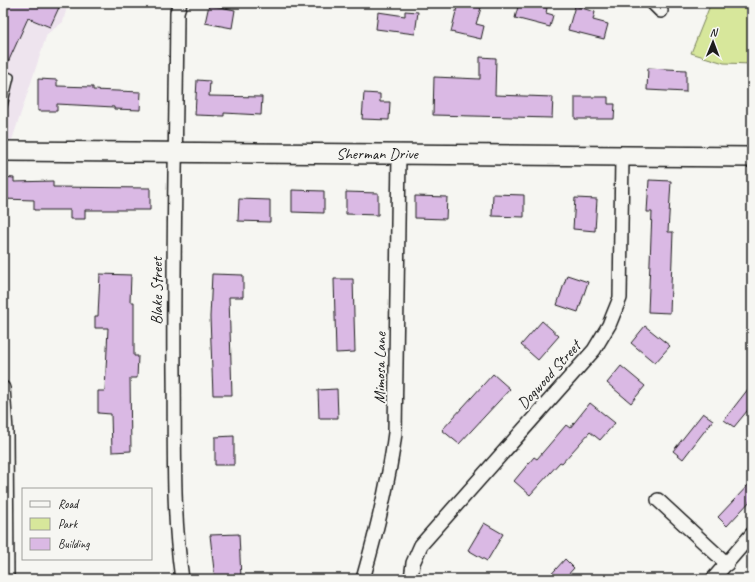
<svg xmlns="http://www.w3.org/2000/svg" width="755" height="582" viewBox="0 0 755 582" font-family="Caveat,sans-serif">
  <rect width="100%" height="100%" fill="#f6f6f2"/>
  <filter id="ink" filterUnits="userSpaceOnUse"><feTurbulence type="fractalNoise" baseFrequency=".025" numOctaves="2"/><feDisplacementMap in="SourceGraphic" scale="8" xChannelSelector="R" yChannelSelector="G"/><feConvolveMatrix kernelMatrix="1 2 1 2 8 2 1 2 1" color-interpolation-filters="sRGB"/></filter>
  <g filter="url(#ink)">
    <polygon fill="#eee4ee" points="3,3 68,3 63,22 47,34 12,140 3,138"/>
    <polygon fill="#d7e79b" stroke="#7a825c" points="711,3 752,3 752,64 724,63 691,53"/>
    <g fill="#dab9e4" stroke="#1c1c1c">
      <polygon points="6,3 61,3 50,27 28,18 5,69 3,69 3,9"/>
      <polygon points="458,3 481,8 476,24 484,26 481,39 451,32"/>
      <polygon points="519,3 529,3 547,8 546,13 553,15 550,27 515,18"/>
      <polygon points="209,5 235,10 232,28 205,23"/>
      <polygon points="575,6 595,12 593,20 608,24 604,39 568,30"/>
      <polygon points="405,11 418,12 415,34 376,29 378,12 405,16"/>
      <polygon points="480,57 496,58 495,95 553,97 552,118 433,115 434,77 480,79"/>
      <polygon points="648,68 686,70 686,92 647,90"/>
      <polygon points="38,79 57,80 57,86 93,87 93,90 141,92 140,110 114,109 114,107 57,104 57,111 38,111"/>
      <polygon points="197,80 210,81 209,96 262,97 261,115 224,113 224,116 195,115"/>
      <polygon points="364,93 380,94 380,102 390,102 389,120 362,119"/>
      <polygon points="575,97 608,97 608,104 615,104 614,119 575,119"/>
      <polygon points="3,177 14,178 14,182 53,181 53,187 150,188 150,210 85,210 85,219 70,219 70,210 34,210 34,200 3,199"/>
      <polygon points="649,180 671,181 668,232 673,232 670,313 648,312 652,212 647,212"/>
      <polygon points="292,190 324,191 324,213 292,212"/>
      <polygon points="346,192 378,193 378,215 346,214"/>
      <polygon points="493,194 524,195 524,217 492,216"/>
      <polygon points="415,196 447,197 446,219 415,218"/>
      <polygon points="575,198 597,199 595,231 573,229"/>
      <polygon points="239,199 270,200 270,222 238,221"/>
      <polygon points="100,274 131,275 130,302 134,302 134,356 138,356 137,378 130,378 131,451 112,452 111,414 98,413 98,391 105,391 108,328 95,328 95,316 98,316"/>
      <polygon points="212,274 243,275 243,297 229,297 232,395 213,395 210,317"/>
      <polygon points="567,275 588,282 578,312 557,305"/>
      <polygon points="334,279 353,279 355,352 336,353"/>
      <polygon points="542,321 559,336 538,360 521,345"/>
      <polygon points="645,326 670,346 655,363 631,343"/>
      <polygon points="621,366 645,386 631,403 607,383"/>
      <polygon points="493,374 510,389 459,444 442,430"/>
      <polygon points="752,384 752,405 734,427 724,420"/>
      <polygon points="337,389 338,418 319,418 318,390"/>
      <polygon points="590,403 615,423 600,440 590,432 562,463 560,462 530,495 514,481 534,457 537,459 566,425 570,428"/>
      <polygon points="703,413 713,420 683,459 673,451"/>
      <polygon points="234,436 234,465 215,465 215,437"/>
      <polygon points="752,481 752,499 727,526 718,517"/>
      <polygon points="484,523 503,534 487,561 468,550"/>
      <polygon points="239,534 241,579 215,579 210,535"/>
      <polygon points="565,559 574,568 564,579 547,579"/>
    </g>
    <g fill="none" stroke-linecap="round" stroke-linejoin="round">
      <defs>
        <polyline id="lane" points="3,74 10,77 3,106"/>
        <g id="street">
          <path d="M180,3L177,12C176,132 173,253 174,374C175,442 172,511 182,579"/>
          <polyline points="653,3 661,11"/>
          <polyline points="3,388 6,431 7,579"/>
          <polyline points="658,500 727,564"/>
          <path d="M363,579C377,530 389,483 395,433L399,154"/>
          <polyline points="411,579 413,563 421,545 594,350 609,325 620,298 622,156"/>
          <polyline points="713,579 752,534"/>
        </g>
        <polyline id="secondary" points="3,151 752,157"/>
      </defs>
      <use href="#lane" stroke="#1c1c1c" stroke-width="10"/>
      <use href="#street" stroke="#1c1c1c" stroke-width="16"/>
      <use href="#secondary" stroke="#1c1c1c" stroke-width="22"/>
      <use href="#lane" stroke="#f6f6f2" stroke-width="7"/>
      <use href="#street" stroke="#f6f6f2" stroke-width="13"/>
      <use href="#secondary" stroke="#f6f6f2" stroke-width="19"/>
    </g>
  </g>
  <g text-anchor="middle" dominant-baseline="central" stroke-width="4" stroke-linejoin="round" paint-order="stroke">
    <g font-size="16" fill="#1c1c1c" stroke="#f6f6f2">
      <text x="377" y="154">Sherman Drive</text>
      <text transform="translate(157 291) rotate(-90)">Blake Street</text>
      <text transform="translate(380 368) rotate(-89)">Mimosa Lane</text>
      <text transform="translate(549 375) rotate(-48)">Dogwood Street</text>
    </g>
  </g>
  <rect width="755" height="582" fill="none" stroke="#f6f6f2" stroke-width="16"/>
  <rect x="8" y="8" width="739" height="566" fill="none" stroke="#1c1c1c" stroke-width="1.5" filter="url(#ink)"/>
  <rect x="22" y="488" width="130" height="72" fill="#f6f6f2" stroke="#9f9f9c"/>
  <rect x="30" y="501" width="20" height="6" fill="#f6f6f2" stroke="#9f9f9c"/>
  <text x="58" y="508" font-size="12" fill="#1c1c1c">Road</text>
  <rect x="30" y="518" width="20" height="12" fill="#d7e79b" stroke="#9f9f9c"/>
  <text x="58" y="528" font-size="12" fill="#1c1c1c">Park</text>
  <rect x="30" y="538" width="20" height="12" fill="#dab9e4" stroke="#9f9f9c"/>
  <text x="58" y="548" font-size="12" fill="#1c1c1c">Building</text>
  <g transform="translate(713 42) rotate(1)" stroke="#f6f6f2" stroke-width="3" paint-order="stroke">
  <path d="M0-3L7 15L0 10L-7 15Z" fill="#1c1c1c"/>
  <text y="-6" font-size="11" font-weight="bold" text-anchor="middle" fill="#1c1c1c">N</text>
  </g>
</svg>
